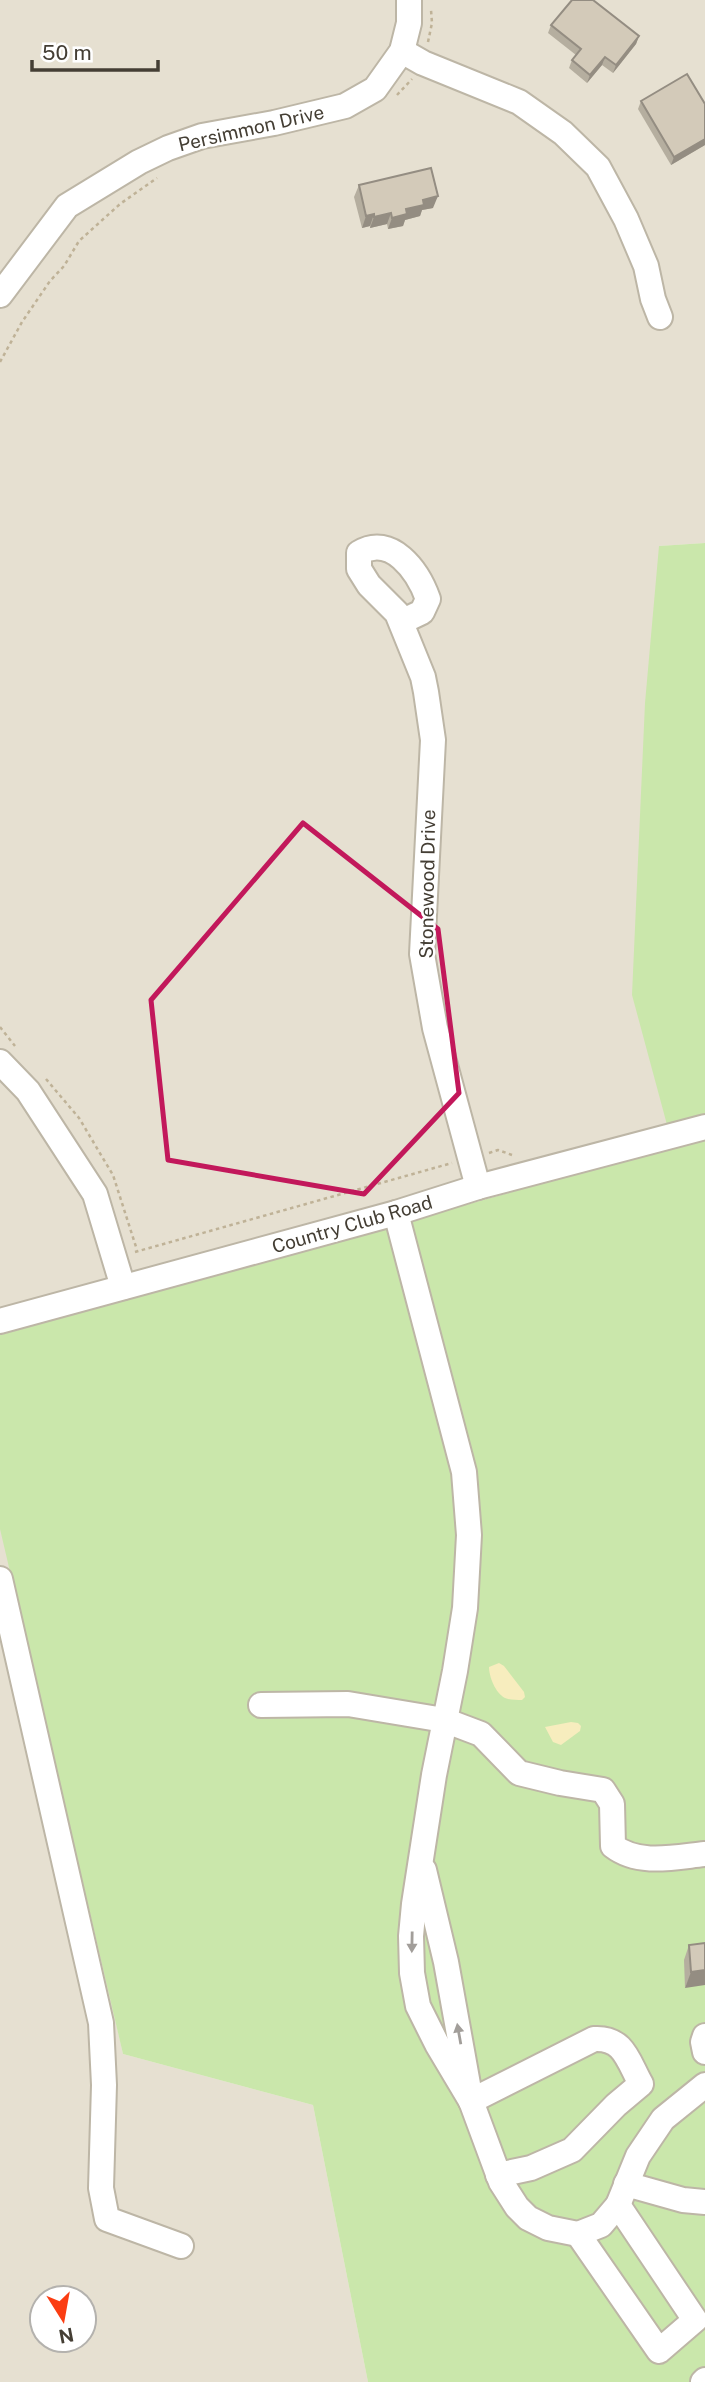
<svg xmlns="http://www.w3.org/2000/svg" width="705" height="2382" viewBox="0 0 705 2382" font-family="'Public Sans',sans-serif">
  <rect width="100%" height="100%" fill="#f2eee3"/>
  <g fill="#e6e0d1" fill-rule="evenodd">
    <polygon points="0,0 705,0 705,543 659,546 668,1127 128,1274 36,1085 0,1048"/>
    <polygon points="0,1071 90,1195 115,1283 0,1315"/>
    <path d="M0,1504L123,2054L313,2105L368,2382H0ZM42,2298H84V2340H42Z"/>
  </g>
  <polygon fill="#cae7ab" points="705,543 705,2382 368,2382 313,2105 123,2054 0,1529 0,1335 673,1147 632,995 645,703 659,546"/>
  <g fill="#f7edbe">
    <path d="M499,1663L504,1666L524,1692L525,1697L522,1700C517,1700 509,1700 505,1698C495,1693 489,1676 489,1667Z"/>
    <polygon points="571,1722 578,1723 581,1726 580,1731 561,1745 553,1742 545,1727"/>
  </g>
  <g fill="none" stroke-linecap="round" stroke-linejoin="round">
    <defs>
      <g id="minor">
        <polyline points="402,51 423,63 519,102 563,133 598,167 626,219 646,266 653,299 660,317"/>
        <polyline points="0,295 67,206 139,162 168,148 202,136 274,123 345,106 375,89 402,51 409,23 409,0"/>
        <path d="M401,622L422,612L428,599C418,571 391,533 359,553V569L369,585L397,613L423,677L426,692L433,740L422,954L435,1028L478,1187"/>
        <polyline points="0,1062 28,1091 95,1194 123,1287"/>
        <polyline points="396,1213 464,1472 469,1535 465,1608 455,1671 434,1775 414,1904 411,1936 412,1973 418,2006 437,2044 471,2101"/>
        <polyline points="0,1321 396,1213 478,1187 705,1127"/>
        <polyline points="0,1579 101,2023 104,2085 101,2188 107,2219 181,2246"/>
        <path d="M261,1705L348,1704L444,1720L481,1734L519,1773L560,1783L603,1790L612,1804L613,1846C639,1866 675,1857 705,1854"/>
        <polyline points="424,1870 446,1962 471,2101 501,2182 517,2207 528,2218 548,2228 578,2234 601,2225 618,2205 638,2156 663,2119 705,2085"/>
        <polyline points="705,2036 703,2042 705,2052"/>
        <path d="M471,2101L594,2039C624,2037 628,2061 641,2084L616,2105L572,2150L531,2168L498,2175"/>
        <polyline points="626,2184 683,2200 705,2202"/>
        <polyline points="578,2234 659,2351 695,2320 618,2205"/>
        <polyline points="703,2382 705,2380"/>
      </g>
    </defs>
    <use href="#minor" stroke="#bdb6a6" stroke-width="28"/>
    <g stroke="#bfb297" stroke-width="2.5" stroke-dasharray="3.5 3.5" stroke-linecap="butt">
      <polyline points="428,42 432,23 431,10"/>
      <polyline points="397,95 412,79"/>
      <polyline points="0,362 22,322 50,281 64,266 79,241 120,204 157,178"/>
      <polyline points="0,1027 15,1046"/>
      <polyline points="46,1079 79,1118 113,1175 137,1250"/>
      <polyline points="489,1153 498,1150 512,1155"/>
      <polyline points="135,1252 452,1163"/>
    </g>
    <use href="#minor" stroke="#fff" stroke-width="24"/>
  </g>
  <g fill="#b5ae9f">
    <polygon points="551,25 639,36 636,44 613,73 602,65 587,83 569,68 572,60 576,55 548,33"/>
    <polygon points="641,101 705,104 705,145 671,165 638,109"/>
    <polygon points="359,185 433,208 422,210 420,216 405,220 403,226 388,229 387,224 370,228 370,226 362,228 354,197"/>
    <polygon points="705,1943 685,1988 684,1960 689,1945"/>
  </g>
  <g fill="#948d82">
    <polygon points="639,36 636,44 613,73 616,65"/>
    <polygon points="605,57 602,65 587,83 590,75"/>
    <polygon points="705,139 705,145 671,165 674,157"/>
    <polygon points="438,196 433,208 422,210 420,216 405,220 403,226 388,229 392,218 423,200"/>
    <polygon points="391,213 387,224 370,228 374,217"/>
    <polygon points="374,214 370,226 362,228 366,216"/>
    <polygon points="705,1970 705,1985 685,1988 691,1972"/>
  </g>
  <g fill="#d3cab9" stroke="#948d82" stroke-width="2">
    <polygon points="572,0 593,0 639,36 616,65 605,57 590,75 572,60 581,49 551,25"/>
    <polygon points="687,74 705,104 705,139 674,157 641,101"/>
    <polygon points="431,168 438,196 423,200 424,205 406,209 407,214 392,218 391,213 374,217 374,214 366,216 359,185"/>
    <polygon points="705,1943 705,1970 691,1972 689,1945"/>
  </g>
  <defs><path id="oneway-solid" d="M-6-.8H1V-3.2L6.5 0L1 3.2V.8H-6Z" transform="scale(1.75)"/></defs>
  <g fill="#a29e9a">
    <use href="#oneway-solid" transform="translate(412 1942) rotate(91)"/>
    <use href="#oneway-solid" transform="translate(459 2034) rotate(-100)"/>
  </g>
  <path fill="none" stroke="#c2185b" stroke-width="5" stroke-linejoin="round" d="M303,823L438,929L459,1093L364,1194L168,1160L151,1000Z"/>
  <g text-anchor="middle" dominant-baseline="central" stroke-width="5" stroke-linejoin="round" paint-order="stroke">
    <g font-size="19" fill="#443e34" stroke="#fff">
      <text transform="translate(251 128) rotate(-13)">Persimmon Drive</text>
      <text transform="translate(427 884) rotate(-89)">Stonewood Drive</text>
      <text transform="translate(352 1224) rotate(-16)">Country Club Road</text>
    </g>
  </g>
  <g transform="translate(63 2319) rotate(169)"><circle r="33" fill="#ffffff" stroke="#b4b2ae" stroke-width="2"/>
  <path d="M0-5L12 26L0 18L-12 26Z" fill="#fb3d12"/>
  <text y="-10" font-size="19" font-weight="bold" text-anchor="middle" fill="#443e34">N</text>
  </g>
  <path d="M32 60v10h126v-10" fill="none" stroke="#443e34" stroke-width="3.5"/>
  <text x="42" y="60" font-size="21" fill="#443e34" stroke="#ffffff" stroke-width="5" paint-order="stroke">50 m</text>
</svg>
